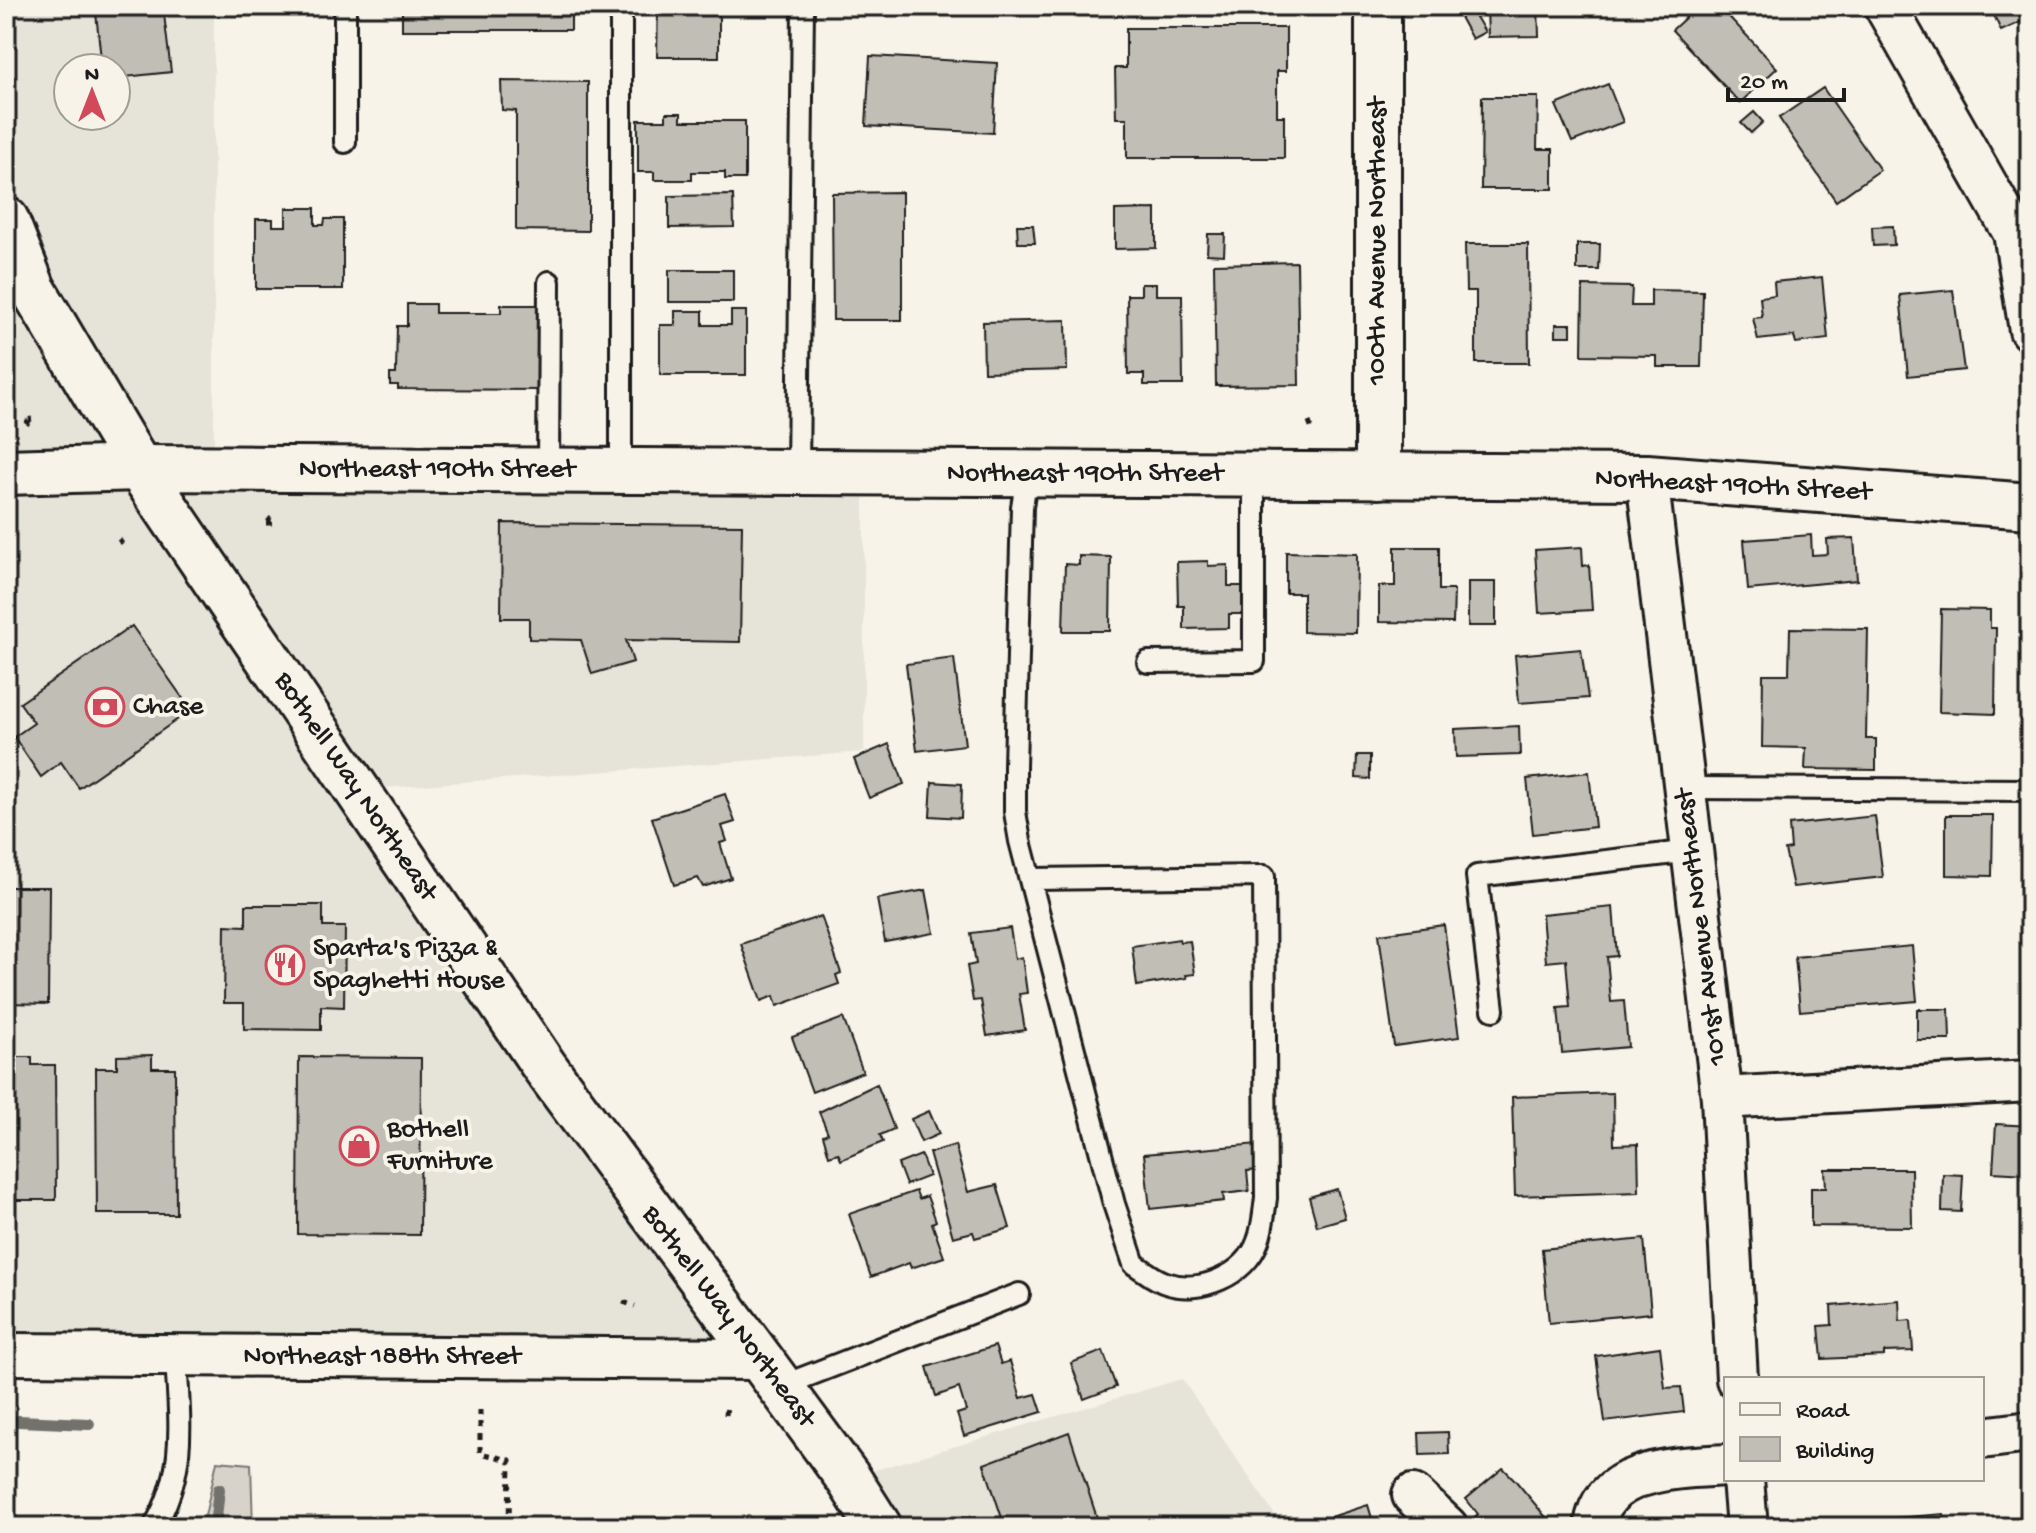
<svg xmlns="http://www.w3.org/2000/svg" width="2036" height="1533" viewBox="0 0 2036 1533" font-family="'Gochi Hand',sans-serif">
  <rect width="100%" height="100%" fill="#f7f3e8"/>
  <filter id="ink" filterUnits="userSpaceOnUse"><feTurbulence type="fractalNoise" baseFrequency=".0125" numOctaves="2"/><feDisplacementMap in="SourceGraphic" scale="16" xChannelSelector="R" yChannelSelector="G"/><feConvolveMatrix kernelMatrix="1 2 1 2 8 2 1 2 1" color-interpolation-filters="sRGB"/></filter>
  <g filter="url(#ink)">
    <g fill="#e6e3d9" fill-rule="evenodd">
      <path d="M6,6H214V481L864,473V752L356,790L758,1359L6,1355ZM68,68H116V116H68Z"/>
      <polygon points="1182,1379 1283,1527 879,1527 848,1478"/>
    </g>
    <polygon fill="#d7d3cb" stroke="#7a7874" stroke-width="2" points="217,1461 251,1464 253,1527 198,1527 205,1516"/>
    <g fill="none" stroke-linecap="round" stroke-linejoin="round">
      <g stroke="#72716c" stroke-width="12">
        <polyline points="18,1421 89,1424"/>
        <polyline points="215,1527 219,1489"/>
      </g>
    </g>
    <g fill="#c0beb5" stroke="#1c1c1c" stroke-width="2">
      <polygon points="74,6 163,6 171,72 116,78 116,68 102,68 96,13 79,14"/>
      <rect x="402" y="6" width="169" height="24"/>
      <polygon points="658,6 719,6 719,57 657,57"/>
      <polygon points="1487,6 1538,6 1539,36 1488,37"/>
      <polygon points="1698,6 1719,6 1777,68 1740,103 1672,30"/>
      <polygon points="1990,6 2030,6 2030,18 2001,31"/>
      <polygon points="1472,10 1485,32 1472,39 1460,17"/>
      <polygon points="1126,28 1286,28 1286,71 1277,71 1277,116 1284,116 1284,158 1127,158 1127,118 1116,118 1115,68 1126,68"/>
      <polygon points="870,56 997,63 993,133 866,126"/>
      <polygon points="501,81 588,82 588,231 516,230 516,111 502,110"/>
      <polygon points="1608,84 1623,122 1572,142 1556,105"/>
      <polygon points="1823,88 1880,170 1836,201 1779,118"/>
      <polygon points="1482,97 1538,97 1537,149 1553,149 1553,189 1481,189"/>
      <polygon points="1754,112 1763,122 1751,133 1741,123"/>
      <polygon points="666,113 681,113 681,121 745,121 745,179 725,179 725,172 692,172 692,180 654,180 654,172 638,172 638,120 666,120"/>
      <polygon points="902,192 902,320 833,320 832,193"/>
      <polygon points="733,195 734,227 669,228 669,196"/>
      <polygon points="286,208 315,208 315,225 324,225 325,219 343,219 343,289 256,289 256,219 273,219 273,226 286,226"/>
      <polygon points="1156,209 1156,248 1115,249 1115,210"/>
      <polygon points="1017,225 1033,225 1035,243 1018,243"/>
      <polygon points="1893,226 1894,245 1873,246 1872,227"/>
      <polygon points="1208,234 1225,234 1224,255 1207,254"/>
      <polygon points="1465,244 1528,244 1529,363 1476,363 1476,291 1466,291"/>
      <polygon points="1577,244 1600,244 1599,270 1577,270"/>
      <polygon points="1297,262 1299,385 1216,386 1214,264"/>
      <rect x="669" y="270" width="64" height="32"/>
      <polygon points="1822,277 1828,339 1796,343 1794,336 1758,340 1753,318 1762,317 1760,297 1775,295 1774,282"/>
      <polygon points="1141,284 1156,284 1156,295 1182,295 1183,385 1144,385 1144,374 1128,374 1127,295 1141,295"/>
      <polygon points="1583,286 1632,287 1631,306 1651,306 1651,290 1703,291 1701,367 1657,367 1657,356 1582,355"/>
      <polygon points="1953,290 1964,370 1908,376 1900,295"/>
      <polygon points="407,304 435,304 435,313 501,313 501,305 539,305 539,390 398,389 398,385 390,385 390,374 396,374 397,326 407,326"/>
      <polygon points="675,311 703,311 703,325 731,325 731,311 746,311 746,375 660,375 660,325 675,325"/>
      <polygon points="1066,320 1067,370 984,372 983,322"/>
      <rect x="1556" y="324" width="15" height="12"/>
      <polygon points="502,523 742,525 740,642 626,640 633,662 592,674 581,640 529,639 529,618 501,618"/>
      <polygon points="1811,535 1812,555 1828,554 1827,539 1854,538 1857,580 1748,590 1744,540"/>
      <polygon points="1395,547 1439,547 1439,590 1454,590 1453,623 1379,622 1379,586 1395,586"/>
      <polygon points="1582,547 1583,566 1589,565 1592,610 1539,613 1535,550"/>
      <polygon points="1286,552 1357,554 1356,633 1303,632 1303,593 1286,593"/>
      <polygon points="1079,556 1111,557 1110,631 1063,631 1065,564 1079,565"/>
      <polygon points="1208,561 1208,566 1228,565 1228,586 1246,586 1246,614 1229,614 1229,628 1184,629 1184,606 1178,606 1177,562"/>
      <rect x="1468" y="582" width="28" height="44"/>
      <polygon points="1941,609 1990,610 1990,628 1996,628 1995,714 1939,712"/>
      <polygon points="132,626 191,710 79,788 61,762 41,777 14,737 34,723 20,703"/>
      <polygon points="1790,628 1868,629 1866,739 1876,739 1876,770 1805,769 1806,748 1762,747 1763,674 1789,674"/>
      <polygon points="1581,649 1588,698 1519,703 1515,655"/>
      <polygon points="954,658 965,745 917,751 906,664"/>
      <polygon points="1519,726 1520,755 1456,757 1455,729"/>
      <polygon points="889,744 904,784 869,798 854,759"/>
      <polygon points="1357,755 1370,755 1370,779 1356,778"/>
      <polygon points="1589,772 1595,827 1533,834 1527,779"/>
      <polygon points="932,782 962,784 961,818 930,816"/>
      <polygon points="725,794 735,822 722,826 727,841 720,843 731,878 703,887 698,878 674,885 652,818"/>
      <polygon points="1946,815 1993,815 1992,876 1946,875"/>
      <polygon points="1875,816 1883,877 1793,887 1785,850 1791,849 1789,825"/>
      <polygon points="6,887 49,887 48,1004 6,1003"/>
      <polygon points="926,890 934,933 885,942 877,899"/>
      <polygon points="246,905 323,905 323,927 345,927 344,1007 321,1006 321,1030 244,1029 244,1003 224,1003 225,925 246,926"/>
      <polygon points="1613,907 1617,956 1607,957 1611,1002 1624,1001 1628,1047 1562,1053 1558,1008 1570,1007 1566,960 1546,962 1542,914"/>
      <polygon points="821,916 841,973 836,975 839,984 777,1006 774,996 761,1001 741,944"/>
      <polygon points="1444,925 1459,1037 1394,1046 1379,934"/>
      <polygon points="1010,928 1015,959 1022,957 1027,993 1019,994 1025,1030 987,1036 981,1000 973,1001 967,966 976,964 971,933"/>
      <polygon points="1179,939 1180,942 1190,941 1195,974 1186,975 1187,978 1137,986 1132,946"/>
      <polygon points="1912,946 1917,1001 1800,1011 1795,957"/>
      <polygon points="1917,1009 1949,1009 1950,1040 1917,1040"/>
      <polygon points="843,1018 863,1072 812,1092 792,1037"/>
      <polygon points="152,1055 152,1068 175,1068 176,1214 97,1214 96,1068 117,1068 117,1056"/>
      <polygon points="6,1057 32,1057 32,1065 55,1065 56,1200 6,1200"/>
      <polygon points="299,1057 421,1058 420,1235 298,1234"/>
      <polygon points="877,1084 894,1129 880,1135 883,1142 841,1160 838,1153 829,1156 823,1135 828,1133 819,1112"/>
      <polygon points="1613,1093 1614,1145 1638,1144 1639,1192 1515,1196 1512,1097"/>
      <polygon points="929,1111 939,1134 921,1142 911,1119"/>
      <polygon points="1996,1124 2030,1126 2027,1174 1993,1172"/>
      <polygon points="1258,1144 1261,1170 1247,1171 1249,1191 1223,1194 1224,1201 1150,1209 1144,1154"/>
      <polygon points="955,1145 968,1192 997,1185 1010,1228 975,1238 973,1232 953,1237 929,1153"/>
      <polygon points="921,1155 929,1176 906,1185 898,1164"/>
      <polygon points="1825,1169 1911,1169 1912,1227 1811,1226 1811,1188 1826,1188"/>
      <polygon points="1943,1174 1963,1175 1961,1212 1942,1211"/>
      <polygon points="1337,1189 1345,1218 1317,1226 1309,1197"/>
      <polygon points="916,1191 919,1199 927,1196 936,1221 932,1223 944,1257 911,1268 909,1263 871,1277 849,1214"/>
      <polygon points="1644,1239 1651,1313 1549,1323 1542,1249"/>
      <polygon points="1899,1300 1900,1321 1911,1320 1913,1351 1884,1352 1884,1356 1822,1359 1819,1326 1832,1325 1831,1306"/>
      <polygon points="995,1346 1001,1364 1010,1361 1021,1398 1036,1394 1042,1412 964,1436 957,1414 966,1411 959,1388 936,1396 927,1367"/>
      <polygon points="1660,1347 1665,1388 1681,1387 1684,1412 1605,1422 1596,1356"/>
      <polygon points="1103,1351 1116,1387 1084,1399 1071,1363"/>
      <polygon points="1069,1432 1097,1518 1071,1527 1069,1523 1056,1527 1005,1527 984,1464"/>
      <polygon points="1448,1432 1449,1454 1420,1455 1419,1433"/>
      <polygon points="1503,1468 1515,1480 1554,1527 1463,1527 1478,1514 1466,1499"/>
      <polygon points="1368,1505 1374,1525 1371,1527 1300,1527"/>
      <polygon points="1944,1514 1945,1527 1835,1527 1834,1523"/>
      <polygon points="1680,1517 1681,1527 1630,1527 1653,1520"/>
    </g>
    <g fill="none" stroke-linecap="round" stroke-linejoin="round">
      <defs>
        <g id="service">
          <polyline points="345,6 345,142"/>
          <polyline points="621,6 621,471"/>
          <polyline points="548,471 549,282"/>
          <polyline points="798,472 803,6"/>
          <path d="M1027,475L1022,507L1015,766V812L1020,841L1114,1204L1134,1264C1144,1270 1155,1280 1166,1283C1200,1295 1246,1275 1258,1241C1263,1228 1264,1212 1266,1198L1264,876L1033,879"/>
          <polyline points="1148,662 1254,661 1254,475"/>
          <polyline points="1685,788 2030,790"/>
          <polyline points="1493,1010 1477,876 1692,851"/>
          <polyline points="779,1387 1019,1294"/>
          <path d="M154,1527C188,1469 179,1420 176,1356"/>
        </g>
        <g id="minor">
          <polyline points="1885,6 2014,233 2030,330"/>
          <polyline points="1647,477 1722,1098 1737,1379"/>
          <polyline points="1722,1098 2030,1081"/>
          <polyline points="6,1354 758,1359"/>
          <polyline points="1982,1438 2030,1432"/>
          <polyline points="1743,1479 1747,1527"/>
          <polyline points="1413,1495 1447,1527"/>
          <path d="M1595,1527C1601,1467 1680,1468 1726,1465"/>
        </g>
        <g id="tertiary">
          <polyline points="1378,6 1378,476"/>
          <polyline points="6,472 139,468 1647,477 2030,506"/>
        </g>
        <polyline id="primary" points="6,220 33,289 139,468 544,1066 848,1478 879,1527"/>
      </defs>
      <use href="#service" stroke="#1c1c1c" stroke-width="26"/>
      <use href="#minor" stroke="#1c1c1c" stroke-width="46"/>
      <use href="#tertiary" stroke="#1c1c1c" stroke-width="50"/>
      <use href="#primary" stroke="#1c1c1c" stroke-width="50"/>
      <g stroke="#1c1c1c" stroke-width="5" stroke-dasharray="6 6" stroke-linecap="butt">
        <polyline points="1309,422 1312,430"/>
        <polyline points="30,424 24,420 32,419"/>
        <polyline points="266,523 274,523 268,518"/>
        <polyline points="119,539 122,544"/>
        <polyline points="623,1302 635,1306"/>
        <polyline points="480,1410 480,1453 510,1460 509,1527"/>
        <polyline points="726,1415 727,1405"/>
      </g>
      <use href="#service" stroke="#f7f3e8" stroke-width="20"/>
      <use href="#minor" stroke="#f7f3e8" stroke-width="40"/>
      <use href="#tertiary" stroke="#f7f3e8" stroke-width="44"/>
      <use href="#primary" stroke="#f7f3e8" stroke-width="44"/>
    </g>
  </g>
  <defs>
    <symbol id="bank-ring" viewBox="-11 -11 22 22"><circle r="9.5" fill="#f7f3e8" stroke="#d1495b" stroke-width="1.5"/><path d="M-6-4H6V4H-6ZM0-2.3a2.3 2.3 0 1 0 0 4.6a2.3 2.3 0 1 0 0-4.6Z" fill="#d1495b"/></symbol>
    <symbol id="restaurant-ring" viewBox="-11 -11 22 22"><circle r="9.5" fill="#f7f3e8" stroke="#d1495b" stroke-width="1.5"/><path d="M-5-6h1v4h1v-4h1v4h1v-4h1v5L-1.5 .5V6h-2V.5L-5-1ZM5-6V6H3V1.5H1.5Q1.5-4 5-6Z" fill="#d1495b"/></symbol>
    <symbol id="shop-ring" viewBox="-11 -11 22 22"><circle r="9.5" fill="#f7f3e8" stroke="#d1495b" stroke-width="1.5"/><path d="M-5-2.5h2.3a2.7 3.5 0 0 1 5.4 0H5L5.5 6h-11ZM-1.5-2.5h3a1.5 2.3 0 0 0-3 0Z" fill="#d1495b"/></symbol>
  </defs>
  <g fill-rule="evenodd">
    <use href="#bank-ring" x="83" y="685" width="44" height="44"/>
    <use href="#restaurant-ring" x="263" y="943" width="44" height="44"/>
    <use href="#shop-ring" x="337" y="1124" width="44" height="44"/>
  </g>
  <g text-anchor="middle" dominant-baseline="central" stroke-width="8" stroke-linejoin="round" paint-order="stroke">
    <g font-size="28" fill="#1c1c1c" stroke="#f7f3e8">
      <text transform="translate(1378 241) rotate(-90)">100th Avenue Northeast</text>
      <text x="437" y="470">Northeast 190th Street</text>
      <text x="1085" y="474">Northeast 190th Street</text>
      <text transform="translate(1733 486) rotate(3)">Northeast 190th Street</text>
      <text transform="translate(355 787) rotate(56)">Bothell Way Northeast</text>
      <text transform="translate(1702 927) rotate(-97)">101st Avenue Northeast</text>
      <text transform="translate(728 1317) rotate(53)">Bothell Way Northeast</text>
      <text x="382" y="1357">Northeast 188th Street</text>
    </g>
    <g font-size="28" fill="#1c1c1c" stroke="#f7f3e8" text-anchor="start">
      <text x="133" y="707">Chase</text>
      <text x="313" y="949">Sparta's Pizza &amp;<tspan x="313" dy="32">Spaghetti House</tspan></text>
      <text x="387" y="1130">Bothell<tspan x="387" dy="32">Furniture</tspan></text>
    </g>
  </g>
  <rect width="2036" height="1533" fill="none" stroke="#f7f3e8" stroke-width="32"/>
  <rect x="16" y="16" width="2004" height="1501" fill="none" stroke="#1c1c1c" stroke-width="3" filter="url(#ink)"/>
  <rect x="1724" y="1377" width="260" height="104" fill="#f7f3e8" stroke="#9f9d96" stroke-width="2"/>
  <rect x="1740" y="1403" width="40" height="12" fill="#f7f3e8" stroke="#9f9d96" stroke-width="2"/>
  <text x="1796" y="1417" font-size="24" fill="#1c1c1c">Road</text>
  <rect x="1740" y="1437" width="40" height="24" fill="#c0beb5" stroke="#9f9d96" stroke-width="2"/>
  <text x="1796" y="1457" font-size="24" fill="#1c1c1c">Building</text>
  <g transform="translate(92 92)"><circle r="38" fill="#f7f3e8" stroke="#9f9d96" stroke-width="2"/>
  <path d="M0-6L14 30L0 20L-14 30Z" fill="#d1495b"/>
  <text y="-12" font-size="22" font-weight="bold" text-anchor="middle" fill="#1c1c1c">N</text>
  </g>
  <path d="M1728 88v12h116v-12" fill="none" stroke="#1c1c1c" stroke-width="4"/>
  <text x="1740" y="88" font-size="24" fill="#1c1c1c" stroke="#f7f3e8" stroke-width="6" paint-order="stroke">20 m</text>
</svg>
